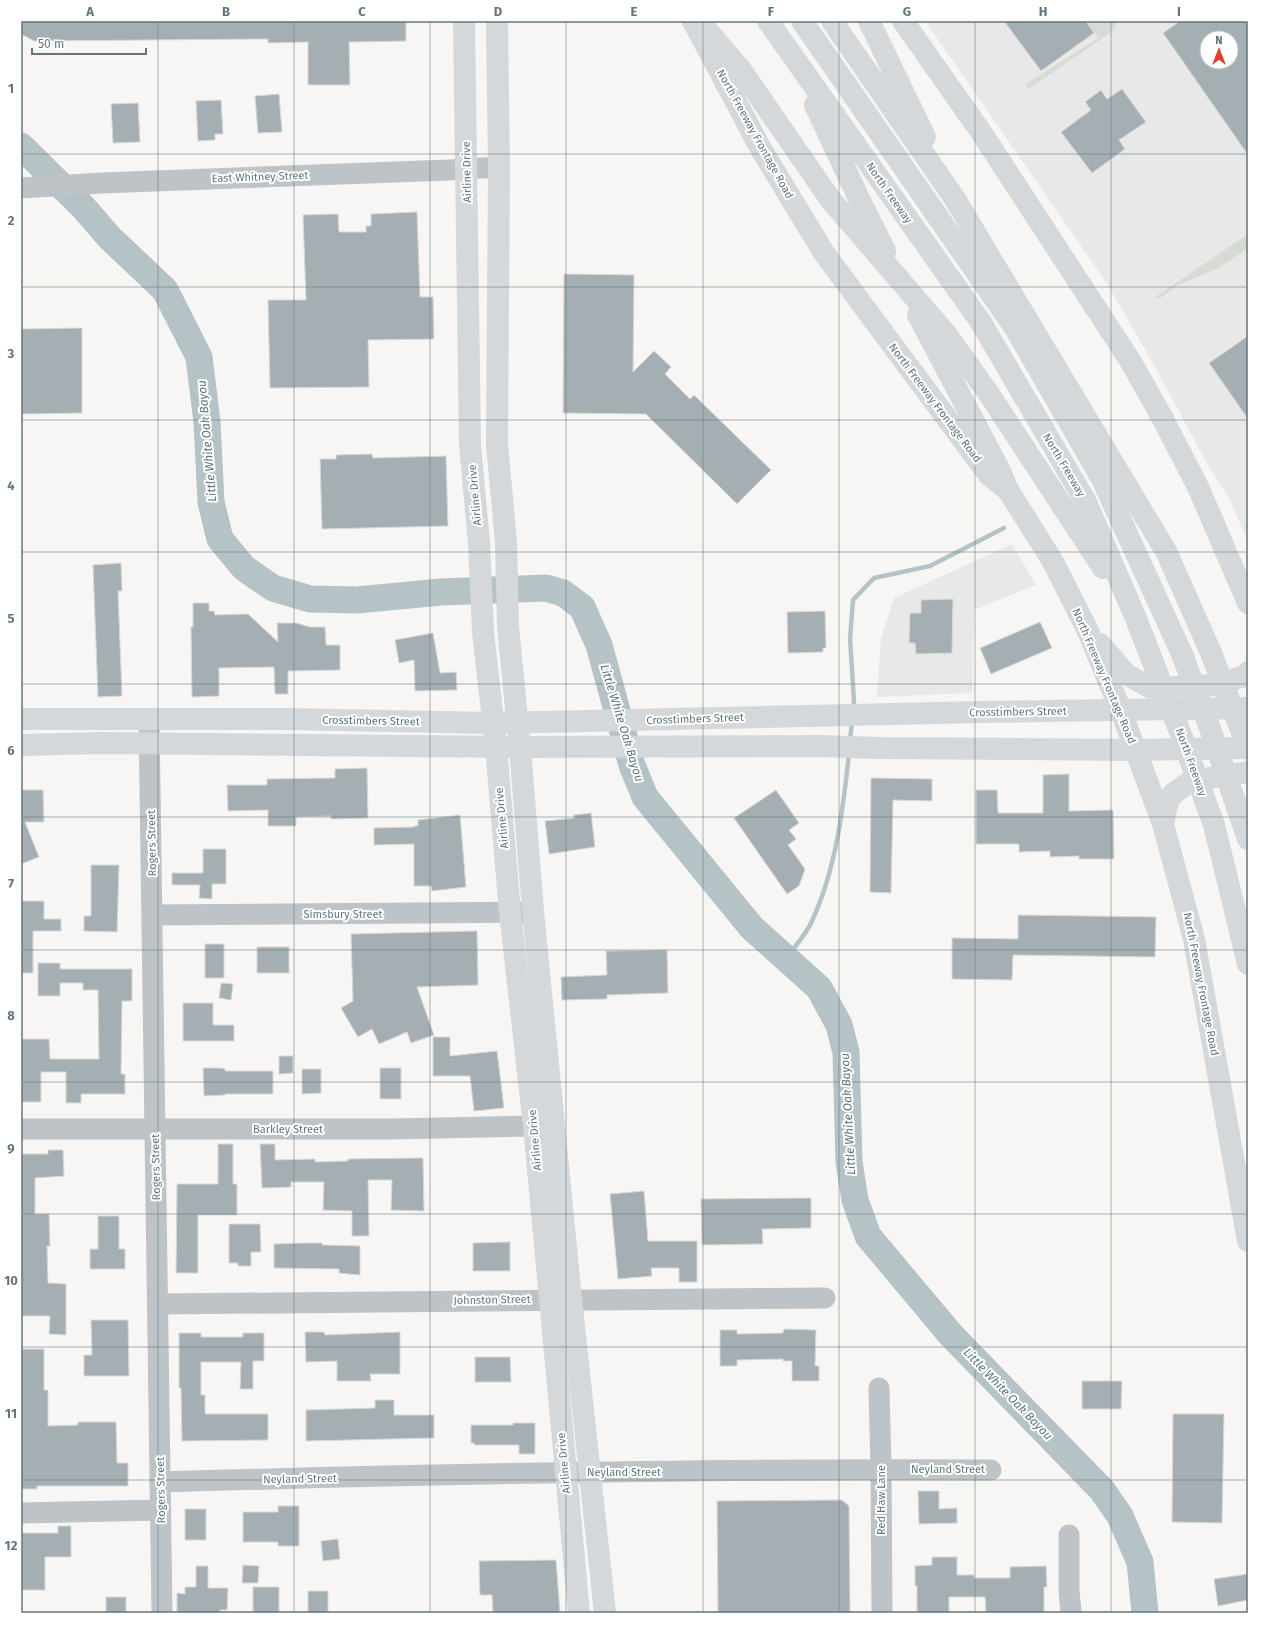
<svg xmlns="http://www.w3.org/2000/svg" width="1269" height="1634" viewBox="0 0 1269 1634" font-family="'Fira Sans',sans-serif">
  <rect width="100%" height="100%" fill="#f7f6f4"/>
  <g fill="#e7e8e7" fill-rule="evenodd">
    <path d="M925,21H1248V542L1229,498L1209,467L1155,367L1106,282ZM1207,38H1231V62H1207Z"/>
    <polygon points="1012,544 1036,585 974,610 972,693 877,697 881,639 894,598"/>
  </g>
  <g fill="#d7dbd3">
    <polygon points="1087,21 1117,21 1114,30 1030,88 1027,88 1026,84 1098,38"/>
    <polygon points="1248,234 1248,248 1219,268 1178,285 1160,298 1156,298 1157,296"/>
  </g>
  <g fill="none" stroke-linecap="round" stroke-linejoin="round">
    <g stroke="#b5c3c6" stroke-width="4.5">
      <polyline points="853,710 854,701 850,639 853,600 874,578 930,566 1004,528"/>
      <polyline points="850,741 852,721"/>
      <path d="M786,959C794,947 806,935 812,921C836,869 843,810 849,753"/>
    </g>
    <polyline stroke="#b5c3c6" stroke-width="27" points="21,146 83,207 110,238 165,290 199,357 207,422 211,502 220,539 244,568 273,588 310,599 357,600 441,592 546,588 563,593 582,607 599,645 632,765 645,797 752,928 819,988 839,1025 846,1052 849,1162 855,1200 868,1236 951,1335 1102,1490 1120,1516 1140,1562 1145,1613"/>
  </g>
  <g fill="#a5afb3" stroke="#d8d8d6" fill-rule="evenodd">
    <polygon points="21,21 406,21 406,41 349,42 350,85 308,85 308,42 268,43 268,39 34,41 21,34"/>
    <polygon points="1004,21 1086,21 1094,33 1041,71"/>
    <path d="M1180,21H1248V155L1163,33ZM1207,38H1231V62H1207Z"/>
    <polygon points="1122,89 1146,122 1119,140 1125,149 1092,173 1061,132 1091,110 1085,102 1101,90 1107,99"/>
    <polygon points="279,94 282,132 258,133 255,96"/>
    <polygon points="221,100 223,134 215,134 215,140 198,141 196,101"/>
    <polygon points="138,103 140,142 113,143 111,104"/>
    <polygon points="417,212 420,297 433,297 434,339 368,340 369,387 270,388 268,300 306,300 303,215 338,214 339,232 366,232 366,226 371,226 371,214"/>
    <polygon points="564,274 634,275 633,372 654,351 671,367 665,374 690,399 694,395 771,470 737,504 646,414 563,413"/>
    <polygon points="82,328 82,413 21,414 21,329"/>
    <polygon points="1248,336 1248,419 1209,363"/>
    <polygon points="372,454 373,458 446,456 448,526 322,529 320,459 336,459 336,455"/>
    <polygon points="121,563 122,591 118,591 122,696 98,697 93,565"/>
    <polygon points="953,599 952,653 916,654 915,643 909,643 910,613 921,613 921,600"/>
    <polygon points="193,603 209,603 209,611 214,611 215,615 248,614 278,642 277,623 296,623 310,627 325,627 326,645 340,645 340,670 288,671 288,694 275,694 274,667 219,668 219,696 192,697 191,627 193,627"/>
    <polygon points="825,611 826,648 823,648 823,652 788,653 787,612"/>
    <polygon points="1040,622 1052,648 991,674 980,648"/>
    <polygon points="433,633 440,673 456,672 457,690 415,691 414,660 399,663 395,640"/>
    <polygon points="367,768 368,818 331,819 331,816 296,817 296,826 268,826 268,810 228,811 227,785 267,785 267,779 335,778 335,769"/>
    <polygon points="1069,774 1069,811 1113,810 1114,859 1079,859 1079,856 1050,857 1050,851 1019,852 1019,844 976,844 976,790 997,790 998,813 1043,813 1043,775"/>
    <polygon points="871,778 932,779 932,801 893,800 891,893 870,892"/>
    <polygon points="21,790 43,790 44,822 25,822 39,857 21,864"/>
    <polygon points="776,790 799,823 789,830 796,839 788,845 805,869 799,886 787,894 734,818"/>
    <polygon points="591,813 595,847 549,854 545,821 574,818 574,815"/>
    <polygon points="460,815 466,887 432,891 431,886 414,886 414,844 374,845 374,828 414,827 414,826 418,826 418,820"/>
    <polygon points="203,849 226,849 226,884 212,884 212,899 199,898 200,885 172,885 172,873 203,873"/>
    <polygon points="91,865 119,865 117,932 84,931 84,916 91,916"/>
    <polygon points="21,901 44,901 44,919 61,919 61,931 33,931 33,973 21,973"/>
    <polygon points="1018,915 1156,917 1155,957 1013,955 1012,980 952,979 952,938 1018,939"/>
    <polygon points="477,931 478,985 417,987 434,1035 411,1043 407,1032 379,1044 372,1029 358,1037 341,1008 353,1001 351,934"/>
    <rect x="205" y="944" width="19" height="34"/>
    <rect x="257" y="947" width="32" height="26"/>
    <polygon points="667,950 668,993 607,995 607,999 562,1000 561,977 607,975 606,951"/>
    <polygon points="38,963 60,963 60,969 132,969 132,1001 122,1001 121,1074 125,1074 125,1094 81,1094 81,1103 66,1103 66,1072 41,1072 41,1102 21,1102 21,1039 49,1039 50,1059 99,1059 98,990 83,990 83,983 60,983 60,996 38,996"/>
    <polygon points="221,983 233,984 231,1000 219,998"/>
    <polygon points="183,1003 213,1003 213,1025 234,1025 234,1041 183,1041"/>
    <polygon points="433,1037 450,1037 450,1056 497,1051 504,1108 474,1111 470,1076 433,1076"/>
    <polygon points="279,1056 293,1056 293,1073 279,1074"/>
    <polygon points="203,1068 220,1068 225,1069 225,1071 273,1071 273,1094 225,1094 225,1095 204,1096"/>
    <rect x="380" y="1068" width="21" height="31"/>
    <polygon points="302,1069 321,1069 321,1093 302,1094"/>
    <polygon points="218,1144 233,1144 233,1184 237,1184 237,1215 198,1215 198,1273 176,1273 177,1184 218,1184"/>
    <polygon points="260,1144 275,1144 275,1160 315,1159 315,1162 348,1161 348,1159 423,1158 424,1211 391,1210 392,1180 368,1180 369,1236 352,1236 352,1211 323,1210 324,1182 291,1182 291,1187 262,1188"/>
    <polygon points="48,1150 63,1150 64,1176 35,1178 35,1214 49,1214 50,1246 47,1246 48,1283 66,1284 66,1335 49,1334 50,1316 21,1316 21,1154 48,1154"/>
    <polygon points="644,1191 648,1241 697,1241 697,1282 679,1282 679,1268 651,1268 652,1276 618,1279 610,1194"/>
    <polygon points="811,1198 811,1228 762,1229 763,1244 702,1245 701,1199"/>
    <polygon points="98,1216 119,1216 119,1249 125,1249 125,1269 90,1269 90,1249 98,1249"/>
    <polygon points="229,1224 260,1224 261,1252 251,1252 251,1266 238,1266 238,1263 229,1263"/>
    <polygon points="510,1242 510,1271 473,1271 473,1243"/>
    <polygon points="302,1243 322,1243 322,1245 360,1246 360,1275 339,1273 339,1269 274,1268 274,1244"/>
    <polygon points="91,1320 128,1320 129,1376 84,1376 84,1355 92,1355"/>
    <polygon points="784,1329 816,1330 815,1366 819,1366 819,1381 792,1381 792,1361 783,1361 783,1359 737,1360 737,1366 720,1366 720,1330 737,1330 737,1334 783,1333"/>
    <polygon points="305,1332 324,1332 325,1335 400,1332 400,1374 370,1374 371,1381 337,1381 337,1361 306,1362"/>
    <polygon points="179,1333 201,1333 201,1337 243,1337 243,1333 264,1333 264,1361 253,1361 253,1389 240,1389 241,1362 201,1362 201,1395 205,1395 205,1413 206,1414 268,1414 268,1440 182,1441 181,1388 179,1388"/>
    <polygon points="21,1349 44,1349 44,1390 48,1390 48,1426 78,1425 78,1422 116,1422 117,1463 128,1463 128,1486 37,1486 37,1489 21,1489"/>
    <polygon points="475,1357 510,1357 511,1382 475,1382"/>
    <polygon points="1082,1381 1122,1381 1121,1409 1082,1409"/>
    <polygon points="375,1400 394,1400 394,1415 434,1415 434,1438 306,1441 306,1410 375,1408"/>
    <polygon points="1173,1414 1224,1414 1222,1523 1172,1522"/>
    <polygon points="513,1423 535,1423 535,1454 519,1454 519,1445 474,1445 474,1443 471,1443 471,1425 513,1425"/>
    <polygon points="918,1491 939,1491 939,1509 957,1508 957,1523 919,1524"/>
    <polygon points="842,1500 849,1506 850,1613 718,1613 717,1501"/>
    <polygon points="278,1506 299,1506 299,1546 278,1546 278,1542 243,1542 243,1512 278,1512"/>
    <rect x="185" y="1509" width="21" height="31"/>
    <polygon points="58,1526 71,1526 71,1557 45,1557 45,1590 21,1590 21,1533 58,1533"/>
    <polygon points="338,1539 340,1559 323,1561 321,1541"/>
    <polygon points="932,1557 957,1557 957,1575 974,1575 974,1578 1010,1578 1010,1567 1046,1566 1047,1587 1044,1587 1044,1613 986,1613 985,1597 949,1597 949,1613 917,1613 917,1586 915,1586 915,1566 932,1565"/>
    <polygon points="556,1560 560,1613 493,1613 492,1595 480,1595 479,1561"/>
    <polygon points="243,1565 259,1566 258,1583 242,1583"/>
    <polygon points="196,1566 208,1566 208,1588 228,1588 227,1610 220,1610 219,1613 177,1613 177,1593 185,1594 185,1587 196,1587"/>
    <polygon points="1248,1574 1248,1600 1218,1606 1214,1579"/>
    <rect x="253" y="1587" width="26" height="26"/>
    <rect x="308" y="1591" width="20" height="22"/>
    <rect x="106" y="1597" width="20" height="16"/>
  </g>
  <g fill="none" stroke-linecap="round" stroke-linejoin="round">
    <g stroke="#bdc3c6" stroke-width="21">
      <polyline points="21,188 102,183 449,170 499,167"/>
      <polyline points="149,720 162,1613"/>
      <polyline points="153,915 528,912"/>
      <polyline points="21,1129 392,1129 534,1126 552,1124"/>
      <polyline points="158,1304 825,1298"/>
      <polyline points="879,1388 881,1469 882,1613"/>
      <path d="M160,1482C437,1474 714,1468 991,1470"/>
      <polyline points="21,1513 161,1510"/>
      <polyline points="1069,1535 1069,1591 1071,1613"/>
    </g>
    <g stroke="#d4d8db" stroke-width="22">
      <polyline points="464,21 470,445 479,543 483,632 496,747 510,912 534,1126 579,1613"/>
      <polyline points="497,21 499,167 497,444 506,542 508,626 521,760 533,911 571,1299 605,1613"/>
      <polyline points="693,21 761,149 824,253 989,475 1008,490 1052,560 1087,629 1121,711 1163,824 1194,939 1248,1241"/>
      <polyline points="903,21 981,132 1131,362 1163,419 1198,487 1248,603"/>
      <polyline points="1100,644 1126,674 1151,688 1212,685 1245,676 1248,672"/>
      <polyline points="21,719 285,719 492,723 981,712 1248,708"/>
      <polyline points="21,745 102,743 520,747 820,746 880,748 1135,750 1248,748"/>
      <polyline points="1163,824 1168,800 1174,793 1191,781 1248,772"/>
    </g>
    <g stroke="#d4d8db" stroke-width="22">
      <polyline points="699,21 741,70 830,199 946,334 989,394 1103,568"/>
      <polyline points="768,21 980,321 1086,502 1137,621 1180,732 1214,825 1248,964"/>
      <polyline points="802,21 1015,328 1102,479 1182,654 1212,734 1248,839"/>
      <polyline points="832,21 955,199 1167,553 1211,653 1248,748"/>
      <polyline points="869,21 925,137"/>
      <polyline points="815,105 860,201 885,251"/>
      <polyline points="918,315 999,469 1008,490"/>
    </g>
  </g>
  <path fill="none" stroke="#63757e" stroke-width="1" stroke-opacity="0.55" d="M158,21V1613M294,21V1613M430,21V1613M566,21V1613M703,21V1613M839,21V1613M975,21V1613M1111,21V1613M21,154H1248M21,287H1248M21,420H1248M21,552H1248M21,684H1248M21,817H1248M21,950H1248M21,1082H1248M21,1214H1248M21,1347H1248M21,1480H1248"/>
  <g text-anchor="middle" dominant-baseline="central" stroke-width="4" stroke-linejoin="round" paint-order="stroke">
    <g font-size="11" fill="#63757e" stroke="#fff">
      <text transform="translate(755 134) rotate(61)">North Freeway Frontage Road</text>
      <text transform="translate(467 172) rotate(-91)">Airline Drive</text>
      <text transform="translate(260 177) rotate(-2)">East Whitney Street</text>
      <text transform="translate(889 193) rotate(55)">North Freeway</text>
      <text transform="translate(935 403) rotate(53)">North Freeway Frontage Road</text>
      <text transform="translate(1064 465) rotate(59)">North Freeway</text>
      <text transform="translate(475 495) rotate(-95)">Airline Drive</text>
      <text transform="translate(1104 676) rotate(67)">North Freeway Frontage Road</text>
      <text transform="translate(1018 712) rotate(-1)">Crosstimbers Street</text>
      <text transform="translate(695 719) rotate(-2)">Crosstimbers Street</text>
      <text transform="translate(371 721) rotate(1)">Crosstimbers Street</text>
      <text transform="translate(1191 762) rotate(70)">North Freeway</text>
      <text transform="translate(502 818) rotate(-95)">Airline Drive</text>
      <text transform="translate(152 843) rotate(-91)">Rogers Street</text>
      <text x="343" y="914">Simsbury Street</text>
      <text transform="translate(1201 984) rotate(79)">North Freeway Frontage Road</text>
      <text x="288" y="1129">Barkley Street</text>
      <text transform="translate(535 1140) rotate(-95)">Airline Drive</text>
      <text transform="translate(156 1167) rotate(-91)">Rogers Street</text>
      <text transform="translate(492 1300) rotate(-1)">Johnston Street</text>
      <text transform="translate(564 1463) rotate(-95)">Airline Drive</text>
      <text x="948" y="1469">Neyland Street</text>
      <text x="624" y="1472">Neyland Street</text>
      <text transform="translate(300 1479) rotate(-1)">Neyland Street</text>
      <text transform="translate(161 1490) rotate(-91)">Rogers Street</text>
      <text transform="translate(881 1500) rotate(-90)">Red Haw Lane</text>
    </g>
    <g font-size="12" font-style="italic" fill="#5e7578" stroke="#fff">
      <text transform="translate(207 441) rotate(-95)">Little White Oak Bayou</text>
      <text transform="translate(622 723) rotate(73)">Little White Oak Bayou</text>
      <text transform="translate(848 1114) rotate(-93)">Little White Oak Bayou</text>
      <text transform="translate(1008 1394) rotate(46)">Little White Oak Bayou</text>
    </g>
  </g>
  <rect width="1269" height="1634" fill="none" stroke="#ffffff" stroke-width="44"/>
  <g transform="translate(1219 50)"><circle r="19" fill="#ffffff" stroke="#c1c8cb"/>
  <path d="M0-3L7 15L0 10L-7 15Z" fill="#dc422f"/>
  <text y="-6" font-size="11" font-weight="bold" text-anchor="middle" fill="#63757e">N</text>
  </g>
  <path d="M32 48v6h114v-6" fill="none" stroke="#63757e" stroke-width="2"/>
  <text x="38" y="48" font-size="12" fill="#63757e" stroke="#ffffff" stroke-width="3" paint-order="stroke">50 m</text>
  <rect x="22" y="22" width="1225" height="1590" fill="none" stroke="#63757e" stroke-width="1.5"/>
  <g font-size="13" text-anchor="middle" font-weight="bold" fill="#63757e">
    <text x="90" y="16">A</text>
    <text x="226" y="16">B</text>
    <text x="362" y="16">C</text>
    <text x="498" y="16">D</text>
    <text x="634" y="16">E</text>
    <text x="771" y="16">F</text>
    <text x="907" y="16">G</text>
    <text x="1043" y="16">H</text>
    <text x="1179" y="16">I</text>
    <text x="11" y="93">1</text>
    <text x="11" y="225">2</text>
    <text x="11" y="358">3</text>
    <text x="11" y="490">4</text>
    <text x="11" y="623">5</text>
    <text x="11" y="755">6</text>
    <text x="11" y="888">7</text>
    <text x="11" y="1020">8</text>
    <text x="11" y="1153">9</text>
    <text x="11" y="1285">10</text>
    <text x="11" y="1418">11</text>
    <text x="11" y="1550">12</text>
  </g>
</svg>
